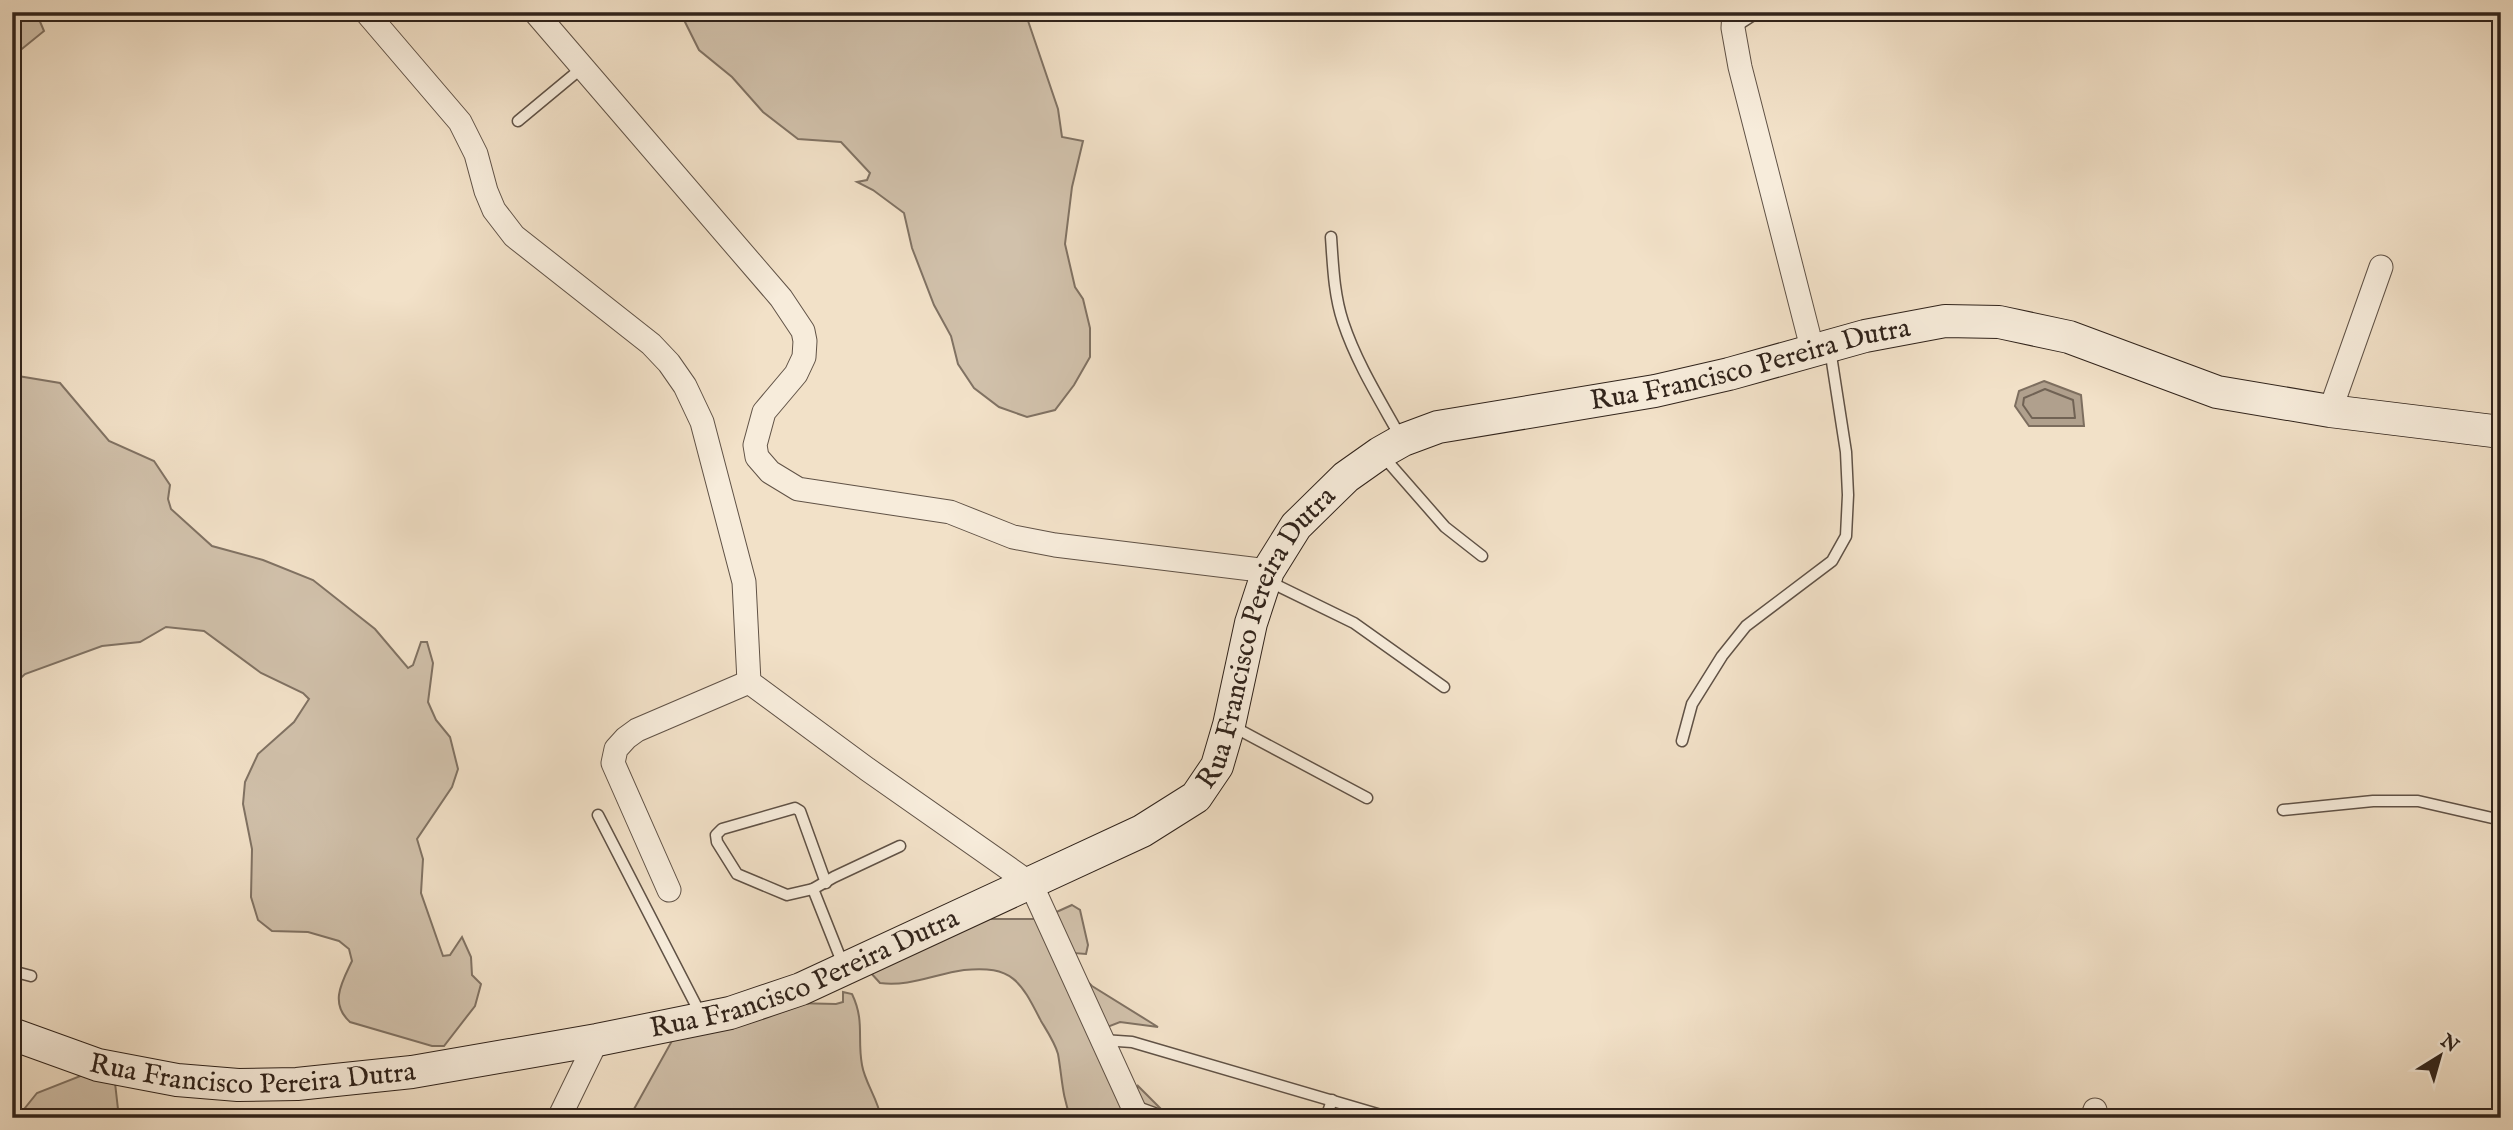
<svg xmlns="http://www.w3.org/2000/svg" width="2513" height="1130" viewBox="0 0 2513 1130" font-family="'IM FELL English',serif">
  <rect width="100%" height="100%" fill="#f2e1c8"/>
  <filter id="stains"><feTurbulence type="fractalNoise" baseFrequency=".00286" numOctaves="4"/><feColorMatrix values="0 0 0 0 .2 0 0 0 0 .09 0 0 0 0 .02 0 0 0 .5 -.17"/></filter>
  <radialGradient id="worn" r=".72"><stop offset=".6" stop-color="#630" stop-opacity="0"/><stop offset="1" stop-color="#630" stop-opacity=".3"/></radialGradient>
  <g fill="#d1c1ab" stroke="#807263" stroke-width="2">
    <polygon points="12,12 36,12 44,31 12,57"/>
    <polygon points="680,12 1025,12 1058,109 1062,137 1083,141 1072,187 1065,244 1075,287 1083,299 1090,328 1090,357 1074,385 1055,410 1027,417 999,407 974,388 958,364 951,336 934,305 912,248 904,213 873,190 857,182 867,180 870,173 841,142 798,139 763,112 732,77 699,50"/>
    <path d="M12,375L60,383L109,441L154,461L170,485L168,499L171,509L212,546L263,560L313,580L375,629L408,668L413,665L421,642H427L433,663L428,702L436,720L450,737L458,769L452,787L417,839L423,859L421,893L443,956L450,955L462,937L471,957L472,975L481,984L475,1006L444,1046H432L350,1022C329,1003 342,982 352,961L349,949L339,941L308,932L272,931L258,920L251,897L252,849L243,804L245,782L258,754L294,722L309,699L303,693L261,673L204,631L166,627L140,642L102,646L25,674L12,686Z"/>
    <path d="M1072,905L1080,910L1088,945L1086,954L1074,953L1082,976L1092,986L1158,1027L1120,1022L1107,1027L1130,1113L1138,1086L1170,1118H1071C1062,1097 1062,1076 1058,1054C1055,1043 1047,1031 1041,1021C1021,982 1013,965 964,970C935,974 909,987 880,983L870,972L989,919H1041Z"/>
    <path d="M843,992L852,994C865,1021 857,1038 862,1065C865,1083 878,1099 881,1118H629L678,1030L793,1003L836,1004L843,1002Z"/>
    <polygon points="98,1069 114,1074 119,1118 17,1118 37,1093"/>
  </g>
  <polygon fill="#b0a08d" stroke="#7d6e5f" stroke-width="2" points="2044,381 2081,395 2084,426 2029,426 2015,406 2019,391"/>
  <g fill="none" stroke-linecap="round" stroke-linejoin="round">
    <polygon stroke="#706254" stroke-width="2" points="2045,389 2073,400 2075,418 2032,418 2023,405 2024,398"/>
    <defs>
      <g id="service">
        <polyline points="1733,28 1758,12"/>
        <polyline points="518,121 583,67"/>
        <path d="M1331,237C1333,266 1334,295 1343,322C1357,364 1380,400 1401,438"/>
        <polyline points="1382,455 1445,527 1482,556"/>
        <polyline points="1268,581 1354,623 1444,687"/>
        <polyline points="1232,726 1367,798"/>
        <polyline points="1682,741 1692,704 1722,656 1746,626 1832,561 1846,536 1848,495 1846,452 1830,349"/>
        <polyline points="2283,810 2373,801 2418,801 2501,820"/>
        <polyline points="598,815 701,1015"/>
        <polyline points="813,889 787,895 737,874 717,842 716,835 722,829 795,808 800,811 826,883"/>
        <polyline points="844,967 813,889 834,877 900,846"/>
        <polyline points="12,971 31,976"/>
        <polyline points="1103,1040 1132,1042 1391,1118"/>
        <polyline points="1135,1106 1168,1118"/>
        <polyline points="1326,1118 1332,1100"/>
      </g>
      <g id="minor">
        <polyline points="366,12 460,122 476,154 486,191 494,210 514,236 651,344 669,363 685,386 702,422 744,582 749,682 867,769 1031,884 1138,1118"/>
        <polyline points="535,12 781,298 803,331 805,341 804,357 796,374 764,412 755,445 757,457 770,472 798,489 950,512 1013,537 1055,545 1268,571"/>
        <polyline points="1734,12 1733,28 1740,67 1813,352"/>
        <polyline points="2330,411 2381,267"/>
        <polyline points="669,890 613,763 616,749 626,738 637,730 749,682"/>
        <polyline points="559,1118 597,1040"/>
        <polyline points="2092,1118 2095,1110"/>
      </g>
      <g id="secondary">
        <path id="s1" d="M12,1034L98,1065L177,1080L238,1085L297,1084L412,1072L597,1040L730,1013L801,989L1142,831L1196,797L1217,766L1229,725L1251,623L1268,571L1296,526L1346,477L1380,453L1403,440L1438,427L1655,391L1729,374L1865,336L1945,321L1999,322L2069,337L2217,392L2330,411L2501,432"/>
      </g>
    </defs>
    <use href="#service" stroke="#605246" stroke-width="13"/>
    <use href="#minor" stroke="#605246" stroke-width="25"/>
    <use href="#secondary" stroke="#30231b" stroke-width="34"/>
    <use href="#service" stroke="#f7ecdb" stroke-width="10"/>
    <use href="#minor" stroke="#f7ecdb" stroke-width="23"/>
    <use href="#secondary" stroke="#f7ecdb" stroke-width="32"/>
  </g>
  <g text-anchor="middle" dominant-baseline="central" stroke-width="5" stroke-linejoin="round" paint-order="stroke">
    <g font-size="28" fill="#30231b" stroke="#f7ecdb">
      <text stroke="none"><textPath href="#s1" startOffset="2032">Rua Francisco Pereira Dutra</textPath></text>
      <text stroke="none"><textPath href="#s1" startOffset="1423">Rua Francisco Pereira Dutra</textPath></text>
      <text stroke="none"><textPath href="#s1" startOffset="814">Rua Francisco Pereira Dutra</textPath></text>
      <text stroke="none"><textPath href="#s1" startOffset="247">Rua Francisco Pereira Dutra</textPath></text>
    </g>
  </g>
  <rect width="2513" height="1130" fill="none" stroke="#f2e1c8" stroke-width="42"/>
  <rect x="14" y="14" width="2485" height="1102" fill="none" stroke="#30231b" stroke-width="3.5"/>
  <rect x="21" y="21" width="2471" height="1088" fill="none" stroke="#30231b" stroke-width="2"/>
  <g transform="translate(2440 1056) rotate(37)" stroke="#f7ecdb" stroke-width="5" paint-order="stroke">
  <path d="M0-5L12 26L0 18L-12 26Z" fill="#30231b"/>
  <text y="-10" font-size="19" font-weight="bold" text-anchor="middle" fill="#30231b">N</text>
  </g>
  <rect width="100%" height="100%" filter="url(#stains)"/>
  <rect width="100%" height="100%" fill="url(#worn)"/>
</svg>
